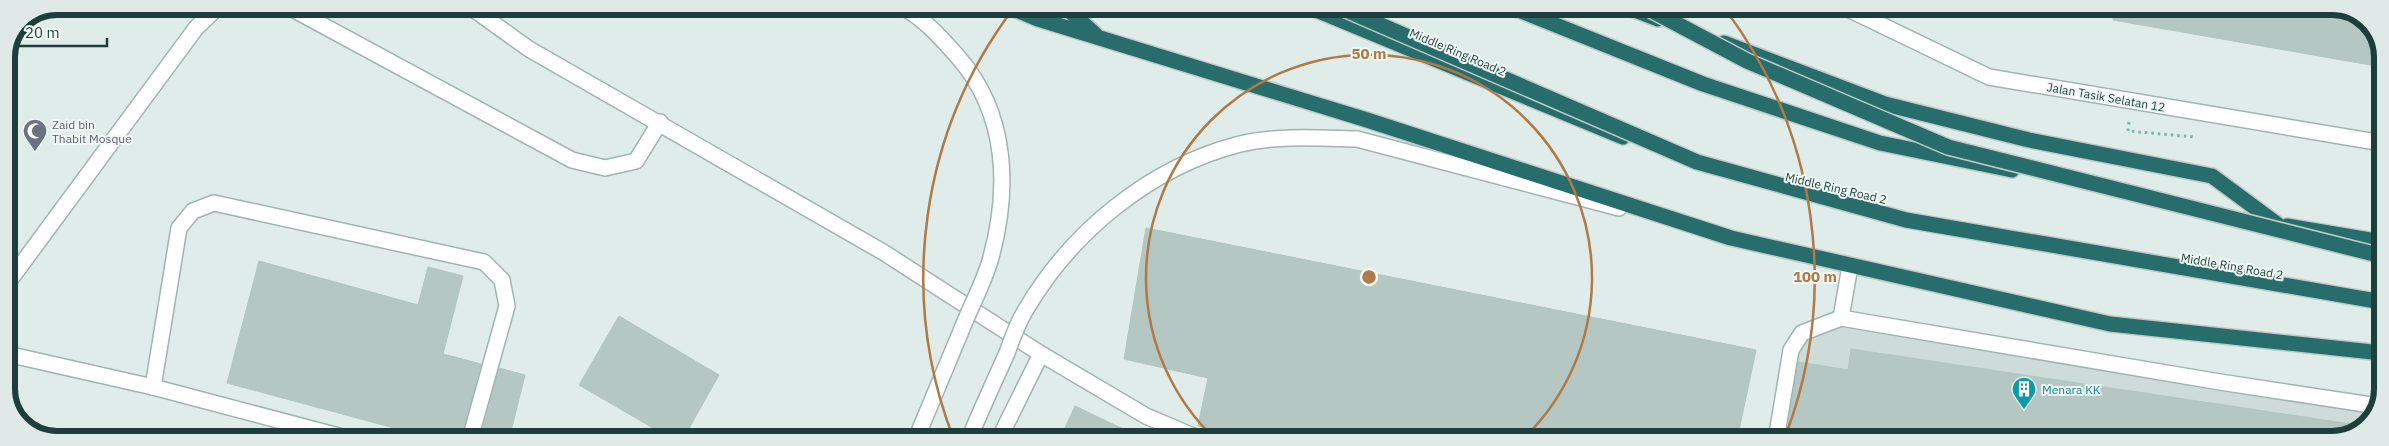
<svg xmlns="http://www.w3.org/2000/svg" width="2389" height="446" viewBox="0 0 2389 446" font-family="'IBM Plex Sans',sans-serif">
  <rect width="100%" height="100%" fill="#dfece9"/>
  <polygon fill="#cddcd8" points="1842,326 2316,405 2374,413 2365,427 2333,440 1784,440 1798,352 1805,337"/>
  <g fill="#b4c7c2" stroke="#b1c6c1">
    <polygon points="2114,7 2342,7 2368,21 2382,50 2382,67 2113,20"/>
    <polygon points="1146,228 1756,350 1737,440 1475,439 1450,434 1449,439 1258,439 1198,426 1208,378 1124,359"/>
    <polygon points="259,261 418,305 428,267 463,276 443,354 481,364 461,439 435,439 227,383"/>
    <polygon points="619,316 719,375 683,439 672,439 579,385"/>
    <polygon points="1851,349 2364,426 2364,428 2333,440 1786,440 1798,362 1848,370"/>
    <polygon points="499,368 525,375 509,439 480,439"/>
    <polygon points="1075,406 1144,439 1060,439"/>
  </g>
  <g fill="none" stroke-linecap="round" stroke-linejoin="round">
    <defs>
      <g id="minor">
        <polyline points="287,6 572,160 605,168 636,161 660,122"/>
        <polyline points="469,6 529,49 883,252 1041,354 1146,416 1200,439"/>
        <polyline points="1844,7 1989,77 2382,143"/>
        <polyline points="1357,139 1619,208"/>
        <polyline points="7,284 196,28 219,6"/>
        <polyline points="1841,318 1850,266"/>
        <polyline points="7,354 153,387 350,439"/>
        <polyline points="153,387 179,228 193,211 214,203 484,262 502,280 507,306 470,439"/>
        <polyline points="999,439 1041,354"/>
        <polyline points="1776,440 1791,350 1802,333 1841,318 2220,382 2378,406"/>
      </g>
      <g id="highway">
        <polyline points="1009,7 1038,19 1367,120 1731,238 2110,324 2382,353"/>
        <polyline points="1065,7 1095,34"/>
        <polyline points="1309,7 1623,137"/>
        <polyline points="1511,7 1703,84 1880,143 2012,170"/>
        <polyline points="1627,7 1658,19"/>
        <polyline points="1724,43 1885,104 2029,140 2212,176 2277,224"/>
        <polyline points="2287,226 2382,242"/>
      </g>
    </defs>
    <use href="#minor" stroke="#a1b4b1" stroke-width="18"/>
    <use href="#highway" stroke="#c0c9c8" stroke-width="18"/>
    <polyline stroke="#7cb3ac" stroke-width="3" stroke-dasharray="2.5 4" stroke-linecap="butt" points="2129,122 2128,131 2195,137"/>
    <use href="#minor" stroke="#fff" stroke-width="15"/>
    <use href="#highway" stroke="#276d6c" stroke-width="15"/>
    <defs>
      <g id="minor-bridge">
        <path d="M902,7C924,18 942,39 958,57C1008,114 1010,190 990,261C983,284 970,308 961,331C946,367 931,403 916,439"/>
        <path d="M969,439C981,410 994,382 1007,353C1012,339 1017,324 1025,311C1071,232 1150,167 1240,144C1278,135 1318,138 1357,139"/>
      </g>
      <g id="highway-bridge">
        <polyline points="1339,7 1697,162 1906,220 2382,302"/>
        <polyline points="1645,7 1747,61 1948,147 2382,256"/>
      </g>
    </defs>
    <use href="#minor-bridge" stroke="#a1b4b1" stroke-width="18" stroke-linecap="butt"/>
    <use href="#highway-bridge" stroke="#c0c9c8" stroke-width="18" stroke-linecap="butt"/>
    <use href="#minor-bridge" stroke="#fff" stroke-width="15"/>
    <use href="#highway-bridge" stroke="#276d6c" stroke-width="15"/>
  </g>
  <g fill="none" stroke="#b07945" stroke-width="2.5">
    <path d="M1215 439A223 223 0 1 1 1523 439"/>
    <path d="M953 437A446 446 0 0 1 1013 9M1725 9A446 446 0 0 1 1785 437"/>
  </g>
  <defs>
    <symbol id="mosque-pin" viewBox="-11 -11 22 30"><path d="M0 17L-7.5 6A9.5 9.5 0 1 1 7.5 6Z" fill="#6b7280" stroke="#f0f8f6"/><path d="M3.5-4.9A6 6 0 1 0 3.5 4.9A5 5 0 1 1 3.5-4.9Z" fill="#fff"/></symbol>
    <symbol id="building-pin" viewBox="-11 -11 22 30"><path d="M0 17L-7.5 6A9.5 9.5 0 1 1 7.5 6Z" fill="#0f9aa8" stroke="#f0f8f6"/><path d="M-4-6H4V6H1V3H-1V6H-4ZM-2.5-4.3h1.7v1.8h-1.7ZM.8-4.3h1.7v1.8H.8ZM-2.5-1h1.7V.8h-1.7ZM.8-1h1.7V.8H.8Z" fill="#fff"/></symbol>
  </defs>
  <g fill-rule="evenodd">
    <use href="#mosque-pin" x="21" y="117" width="28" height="38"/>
    <use href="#building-pin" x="2010" y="375" width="28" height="38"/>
  </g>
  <g text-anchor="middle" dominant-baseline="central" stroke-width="4" stroke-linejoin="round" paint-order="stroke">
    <g font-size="12" fill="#1e3e3b" stroke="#f0f8f6">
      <text transform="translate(1458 52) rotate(23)">Middle Ring Road 2</text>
      <text transform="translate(2106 97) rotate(10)">Jalan Tasik Selatan 12</text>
      <text transform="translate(1836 188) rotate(13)">Middle Ring Road 2</text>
      <text transform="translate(2232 266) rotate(10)">Middle Ring Road 2</text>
    </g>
    <g font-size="12" fill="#5b616d" stroke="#f0f8f6" text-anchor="start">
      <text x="52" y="124">Zaid bin<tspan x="52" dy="14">Thabit Mosque</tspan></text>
    </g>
    <g font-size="12" fill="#0d838f" stroke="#f0f8f6" text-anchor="start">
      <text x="2042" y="389">Menara KK</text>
    </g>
  </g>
  <path d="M0 0H2389V446H0ZM57 15H2332A42 42 0 0 1 2374 57V389A42 42 0 0 1 2332 431H57A42 42 0 0 1 15 389V57A42 42 0 0 1 57 15Z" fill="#dfe9e7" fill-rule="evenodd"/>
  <path fill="none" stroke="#1e3e3b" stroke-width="6" d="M57 15H2332A42 42 0 0 1 2374 57V389A42 42 0 0 1 2332 431H57A42 42 0 0 1 15 389V57A42 42 0 0 1 57 15Z"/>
  <circle cx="1369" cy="277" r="8" fill="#b07945" stroke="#f0f8f6" stroke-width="2.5"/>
  <g font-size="15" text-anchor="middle" font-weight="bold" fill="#b07945" stroke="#f0f8f6" stroke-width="4" stroke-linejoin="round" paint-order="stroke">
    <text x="1369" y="59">50 m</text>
    <text x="1815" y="282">100 m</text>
  </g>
  <path d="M18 38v8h89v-8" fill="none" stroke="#1e3e3b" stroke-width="2.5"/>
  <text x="25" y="38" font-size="15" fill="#1e3e3b" stroke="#f0f8f6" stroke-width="4" paint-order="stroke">20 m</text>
</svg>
